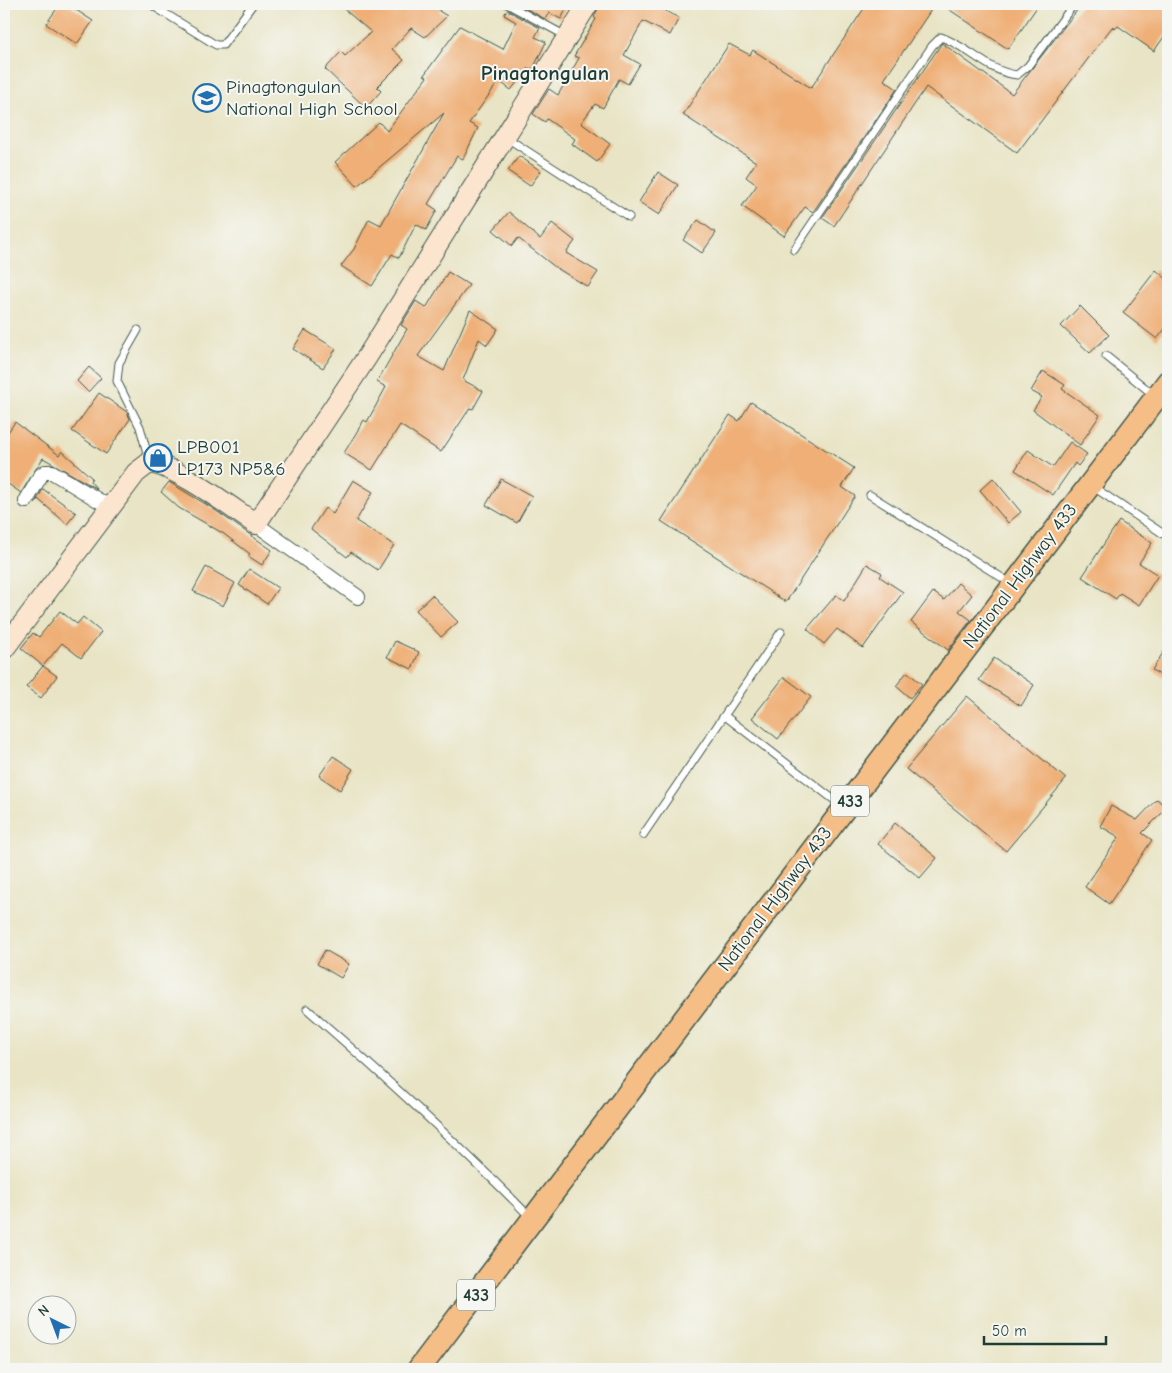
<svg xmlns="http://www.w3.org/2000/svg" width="1172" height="1373" viewBox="0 0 1172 1373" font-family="'Comic Neue',sans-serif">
  <rect width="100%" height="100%" fill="#f6f6f2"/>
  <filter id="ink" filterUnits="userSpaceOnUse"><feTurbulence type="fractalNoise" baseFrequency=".02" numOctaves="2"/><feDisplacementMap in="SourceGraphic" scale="10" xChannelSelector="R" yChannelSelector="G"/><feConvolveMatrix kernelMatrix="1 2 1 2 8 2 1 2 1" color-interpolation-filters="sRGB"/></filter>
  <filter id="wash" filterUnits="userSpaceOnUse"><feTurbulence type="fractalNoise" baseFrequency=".0096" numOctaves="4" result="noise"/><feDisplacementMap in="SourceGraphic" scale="20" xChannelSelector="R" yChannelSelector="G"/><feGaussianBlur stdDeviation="1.12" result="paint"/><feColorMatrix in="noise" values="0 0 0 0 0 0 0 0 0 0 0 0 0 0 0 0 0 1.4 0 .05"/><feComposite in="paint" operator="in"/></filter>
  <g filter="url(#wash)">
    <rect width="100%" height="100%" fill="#e8e4c5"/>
    <g id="blocks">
      <g fill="#efaf76">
        <polygon points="60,4 67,4 93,21 77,44 46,24"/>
        <polygon points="338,4 443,4 439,11 447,16 425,37 411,28 392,49 404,60 377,87 381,91 366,108 325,69 341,52 345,56 371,32"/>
        <polygon points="518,4 569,4 561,19 549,13 545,19"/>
        <polygon points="600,4 652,4 679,18 670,35 643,21 624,55 640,64 628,84 619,79 603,108 595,104 581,123 610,144 597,162 572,144 575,139 547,119 545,122 533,114 549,89 558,95 579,58 574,56 596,19 594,17"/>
        <polygon points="867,4 935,4 884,80 897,89 813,212 805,207 784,236 742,206 757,185 746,177 756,162 683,115 729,44 750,55 753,50 811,88"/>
        <polygon points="941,4 1039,4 1008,49"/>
        <polygon points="1082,4 1168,4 1168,31 1154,51 1118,26 1115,29 1112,27 1017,153 926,87 834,226 822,218 942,43 1012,94"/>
        <polygon points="507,10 540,28 535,37 546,42 533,69 528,68 511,90 499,81 469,123 478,128 463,159 457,156 428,204 437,210 426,230 416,224 399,258 392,254 372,286 341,266 354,249 369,219 381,225 444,113 357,186 335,162 379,122 387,131 427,77 424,75 460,26 503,49 516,22 504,15"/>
        <polygon points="519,156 541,171 530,186 508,171"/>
        <polygon points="658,172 678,185 659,215 639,202"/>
        <polygon points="509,212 540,239 552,223 575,241 566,253 598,272 588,287 555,267 518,238 512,246 493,230"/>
        <polygon points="698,220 716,233 702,253 683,240"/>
        <polygon points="1156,270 1168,280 1168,325 1157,339 1123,313"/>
        <polygon points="448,272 469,285 418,356 444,371 470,310 498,329 487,345 479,339 463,380 483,391 473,409 470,408 441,452 400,425 372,470 344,453 364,420 367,422 386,387 377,382 407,329 401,325 416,301 426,308"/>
        <polygon points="1080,306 1109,335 1090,353 1061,326"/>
        <polygon points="305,330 336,349 323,368 293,349"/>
        <polygon points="89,367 101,378 88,392 77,381"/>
        <polygon points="1043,371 1065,385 1062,389 1100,415 1080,445 1033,410 1042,397 1031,391"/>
        <polygon points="99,393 127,412 130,419 106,454 72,431"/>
        <polygon points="751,402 854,468 842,487 855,496 786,602 661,521 730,415 739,421"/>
        <polygon points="15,422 59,455 62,451 92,478 90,481 97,489 43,458 21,493 4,481 4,438"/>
        <polygon points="1070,442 1087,454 1078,466 1075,463 1053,495 1015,470 1028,450 1053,467"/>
        <polygon points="993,478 1021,512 1008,523 980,490"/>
        <polygon points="501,479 532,496 517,523 486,505"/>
        <polygon points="353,480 373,492 356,521 394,545 378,570 351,552 347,557 311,529 325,508 333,514"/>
        <polygon points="169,482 212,508 272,550 262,565 248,556 250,554 224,534 179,508 161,492"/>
        <polygon points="43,489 76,513 67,524 38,499 35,503"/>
        <polygon points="1119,521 1152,543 1139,563 1158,575 1139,605 1120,593 1116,599 1082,577"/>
        <polygon points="867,564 882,573 880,577 903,592 863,648 837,629 824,644 807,629 836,595 844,601"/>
        <polygon points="206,567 235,583 223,606 193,591"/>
        <polygon points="249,569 278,588 267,604 239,585"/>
        <polygon points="958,583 972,595 959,611 971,620 948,650 911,622 933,592 944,600"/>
        <polygon points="432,595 458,622 441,637 416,610"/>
        <polygon points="60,611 77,624 83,617 101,632 81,658 62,643 43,666 21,648 33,633 39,637"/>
        <polygon points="395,641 419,652 412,669 387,657"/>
        <polygon points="1168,645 1168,680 1152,670"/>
        <polygon points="994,658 1034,685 1021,706 979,680"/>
        <polygon points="43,666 57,676 41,698 26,687"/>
        <polygon points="907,672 922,684 910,698 896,686"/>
        <polygon points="784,677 811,697 778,739 752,718"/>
        <polygon points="967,696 1066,779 1006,851 906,769"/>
        <polygon points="333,756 353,769 340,790 319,776"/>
        <polygon points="1157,799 1167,808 1142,833 1152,840 1109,904 1085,887 1119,837 1100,826 1111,806 1137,820"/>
        <polygon points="895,823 937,858 920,878 878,844"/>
        <polygon points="325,950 349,964 341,978 317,964"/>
      </g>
    </g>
  </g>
  <g filter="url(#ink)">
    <use href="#blocks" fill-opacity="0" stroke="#3d564a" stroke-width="1"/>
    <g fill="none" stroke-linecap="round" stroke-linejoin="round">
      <defs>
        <g id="lane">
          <polyline points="150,4 216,45 223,45 253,4"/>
          <polyline points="507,4 566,36"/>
          <polyline points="507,138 629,217"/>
          <path d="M794,250L932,46L941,37C968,46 988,72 1017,75L1028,66L1074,4"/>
          <polyline points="138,330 119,363 117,381 140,427 149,460"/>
          <polyline points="1106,356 1155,396"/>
          <polyline points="1092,486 1168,537"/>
          <polyline points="870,495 1012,584"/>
          <polyline points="725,716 842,806"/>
          <polyline points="643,835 781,632"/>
          <path d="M307,1009C384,1076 459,1144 530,1217"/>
        </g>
        <g id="street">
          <polyline points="26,501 41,475 45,472 52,472 111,508"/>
          <polyline points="256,524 358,597"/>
        </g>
        <path id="secondary" d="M4,649L136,473L149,463C175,465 232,508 256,524L367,357L588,4"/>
        <polyline id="primary" points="419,1369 1168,382"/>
      </defs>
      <use href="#lane" stroke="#3d564a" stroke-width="9"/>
      <use href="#street" stroke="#3d564a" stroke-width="16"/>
      <use href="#secondary" stroke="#3d564a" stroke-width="22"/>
      <use href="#primary" stroke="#3d564a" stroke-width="25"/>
      <use href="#lane" stroke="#fff" stroke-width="7"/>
      <use href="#street" stroke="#fff" stroke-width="14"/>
      <use href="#secondary" stroke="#fbe5cf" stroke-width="20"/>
      <use href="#primary" stroke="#f6be87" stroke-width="22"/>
    </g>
  </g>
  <defs>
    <symbol id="school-ring" viewBox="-11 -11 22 22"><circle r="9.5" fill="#f6f6f2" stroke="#1f6fb2" stroke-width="1.5"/><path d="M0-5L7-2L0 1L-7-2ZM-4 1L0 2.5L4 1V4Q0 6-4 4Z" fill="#1f6fb2"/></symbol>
    <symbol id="shop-ring" viewBox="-11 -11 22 22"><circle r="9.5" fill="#f6f6f2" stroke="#1f6fb2" stroke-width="1.5"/><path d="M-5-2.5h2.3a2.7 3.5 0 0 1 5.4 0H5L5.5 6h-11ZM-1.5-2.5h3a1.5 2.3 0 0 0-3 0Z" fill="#1f6fb2"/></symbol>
  </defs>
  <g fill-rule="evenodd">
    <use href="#school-ring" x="191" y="82" width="32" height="32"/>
    <use href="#shop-ring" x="142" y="442" width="32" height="32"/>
  </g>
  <g text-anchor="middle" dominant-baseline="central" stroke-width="4" stroke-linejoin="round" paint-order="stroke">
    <g fill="#f6f6f2" stroke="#60746d" stroke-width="1">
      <rect x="831" y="785.5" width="38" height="31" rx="4"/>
      <rect x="457" y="1279.5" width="38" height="31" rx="4"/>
    </g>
    <g font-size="18" font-weight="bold" fill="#1f3d34">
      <text x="850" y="801">433</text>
      <text x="476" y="1295">433</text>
    </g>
    <g font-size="19" fill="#1f3d34" stroke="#f6f6f2" text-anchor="start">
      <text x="226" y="87">Pinagtongulan<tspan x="226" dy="22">National High School</tspan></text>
      <text x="177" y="447">LPB001<tspan x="177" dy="22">LP173 NP5&amp;6</tspan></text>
    </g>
    <g font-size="19" fill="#1f3d34" stroke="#f6f6f2">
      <text transform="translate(1020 576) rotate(-53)">National Highway 433</text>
      <text transform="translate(775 899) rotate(-53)">National Highway 433</text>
    </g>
    <g font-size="21" font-weight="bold" fill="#1f3d34" stroke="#f6f6f2">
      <text x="545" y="73">Pinagtongulan</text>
    </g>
  </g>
  <rect width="1172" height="1373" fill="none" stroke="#f6f6f2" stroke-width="20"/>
  <g transform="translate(52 1320) rotate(318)"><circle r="24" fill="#f6f6f2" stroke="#a0aca6"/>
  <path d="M0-4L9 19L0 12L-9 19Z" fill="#1f6fb2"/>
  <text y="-8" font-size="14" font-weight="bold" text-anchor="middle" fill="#1f3d34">N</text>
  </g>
  <path d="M984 1336v8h122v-8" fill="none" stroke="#1f3d34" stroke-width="2.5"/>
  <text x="992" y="1336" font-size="15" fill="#1f3d34" stroke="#f6f6f2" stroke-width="4" paint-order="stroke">50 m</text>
</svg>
